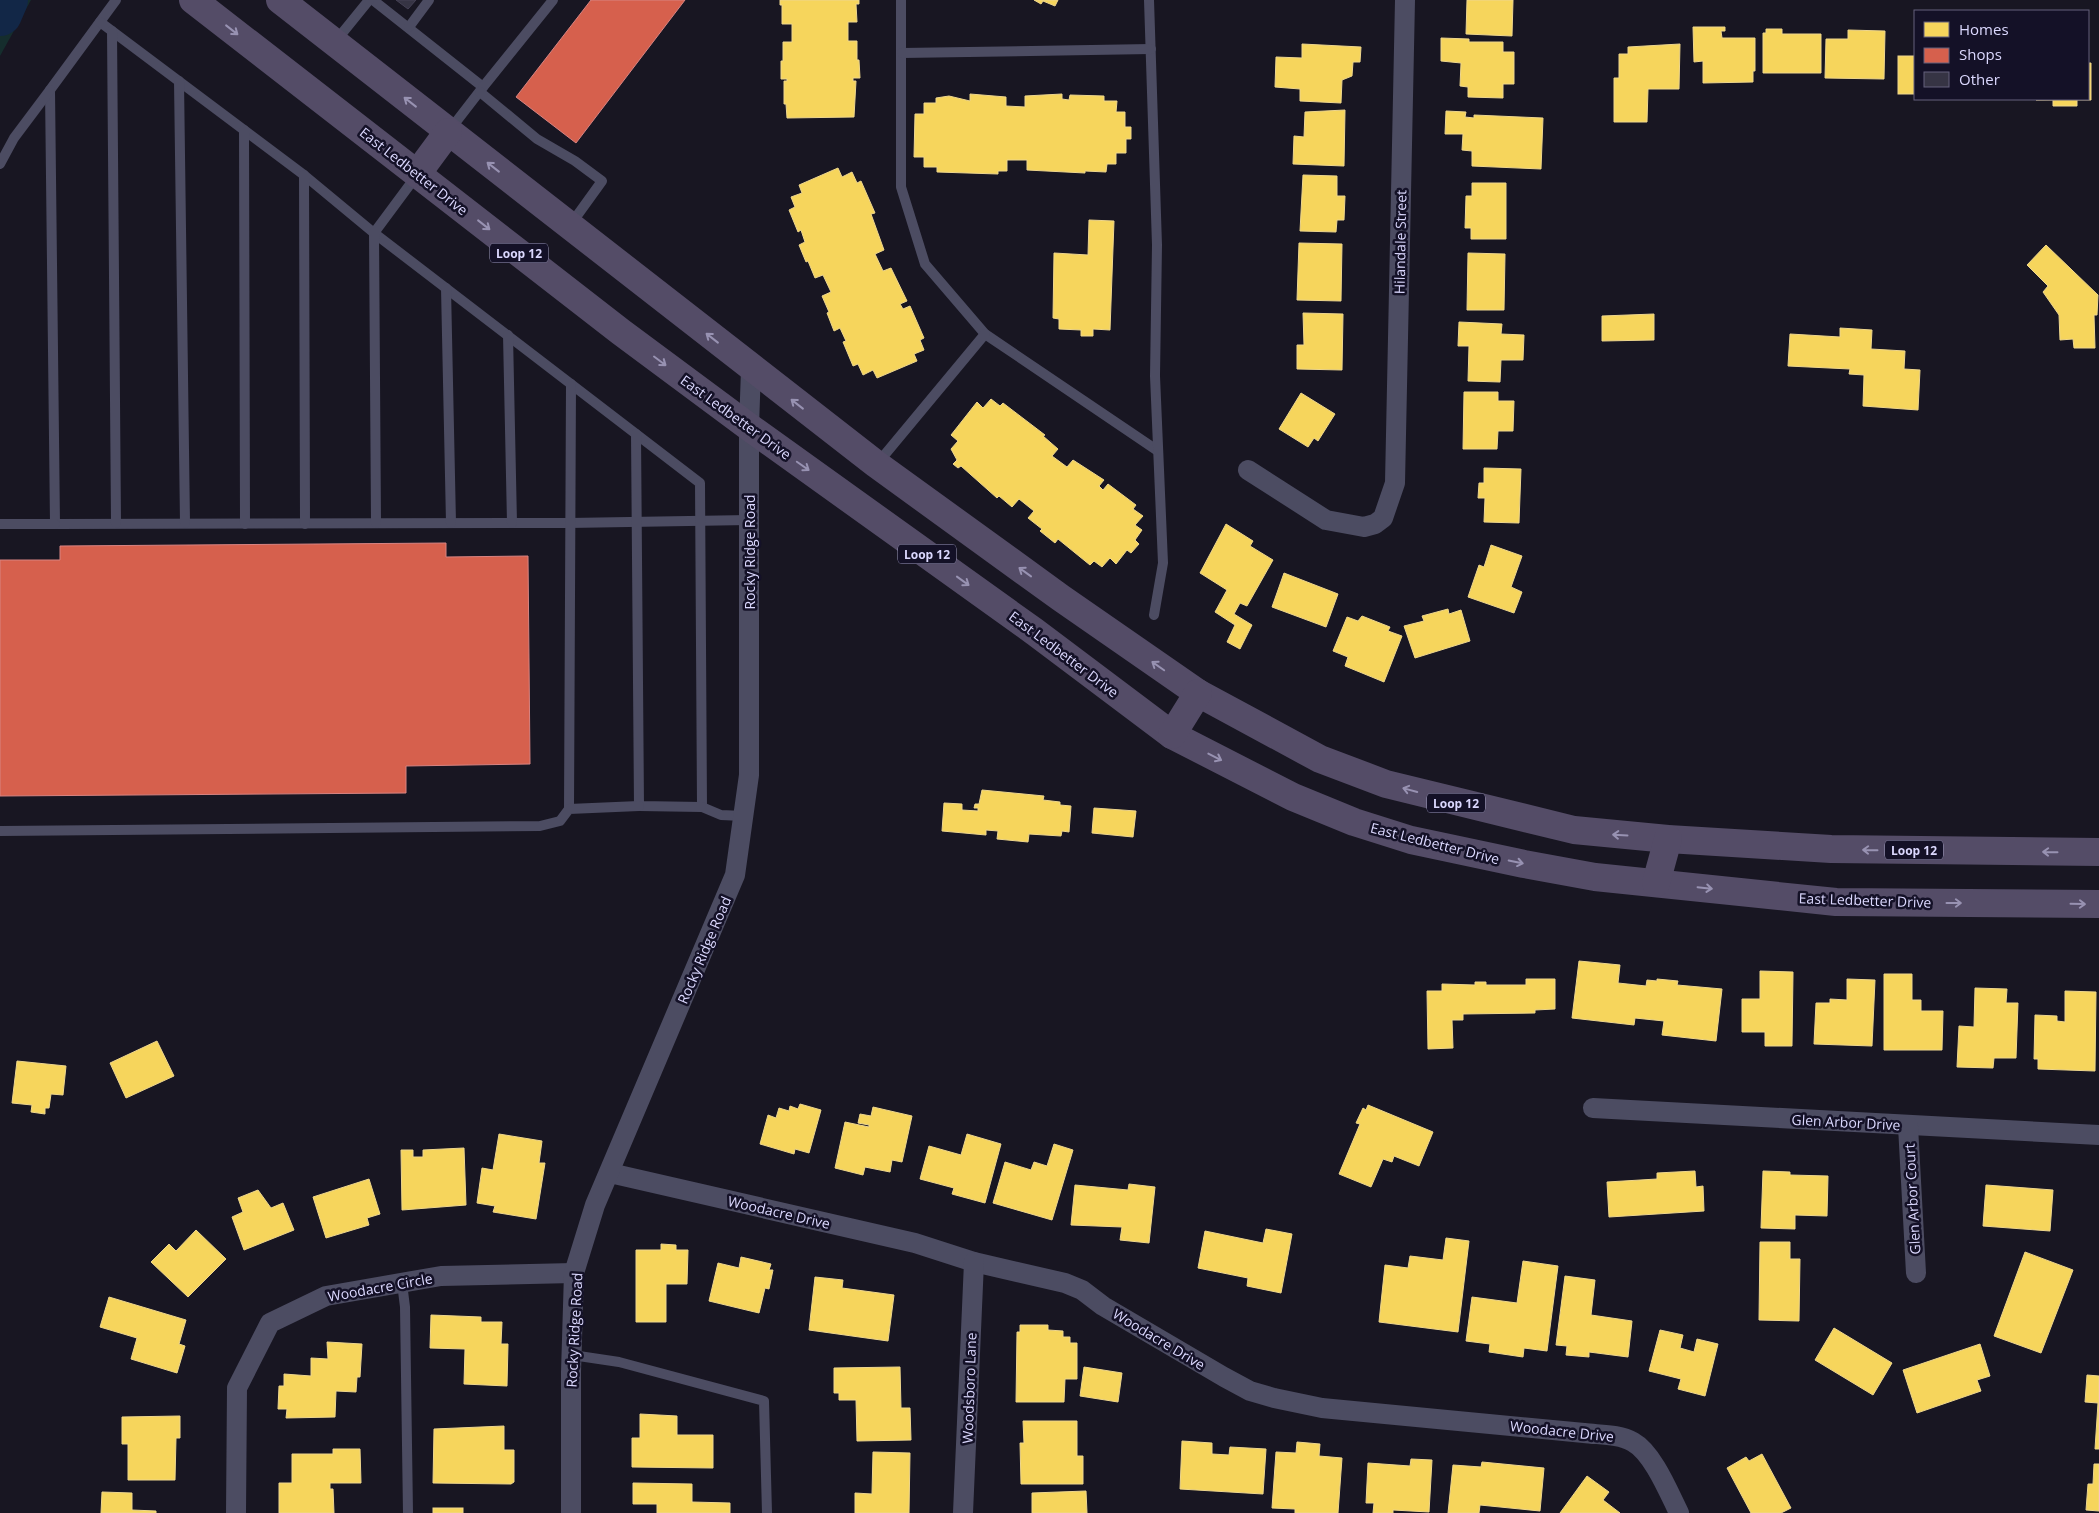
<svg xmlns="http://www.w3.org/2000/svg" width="2099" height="1513" viewBox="0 0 2099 1513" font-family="'Open Sans',sans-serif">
  <rect width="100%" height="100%" fill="#181622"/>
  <polygon fill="#152d2d" points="0,0 31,0 0,56"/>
  <g fill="#f6d55c" stroke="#eed68d">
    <polygon points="780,0 859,0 859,4 856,4 857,22 848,22 848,41 857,41 857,60 859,60 860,78 853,78 853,81 856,81 854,117 787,118 786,104 784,104 784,81 787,81 787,79 781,79 781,61 783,61 783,42 792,42 792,24 782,24 782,5 780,5"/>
    <polygon points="1034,0 1058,0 1055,6 1043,1 1041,4"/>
    <polygon points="1467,0 1513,0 1512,36 1466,34"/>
    <polygon points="1693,27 1725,27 1725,31 1721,31 1722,38 1755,38 1755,71 1753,71 1753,82 1703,83 1703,61 1694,62"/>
    <polygon points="1766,29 1782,29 1782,34 1821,34 1821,73 1763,73 1763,33 1766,33"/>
    <polygon points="1848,30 1885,31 1884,79 1825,78 1826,39 1848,39"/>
    <polygon points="1441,38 1469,39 1469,42 1503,42 1503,52 1514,52 1514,84 1503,84 1503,98 1468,97 1468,87 1460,86 1461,63 1441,61"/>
    <polygon points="1302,44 1361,47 1360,62 1353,62 1352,76 1342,80 1341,103 1300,101 1300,89 1275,87 1276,57 1302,58"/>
    <polygon points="1680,44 1679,89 1648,89 1647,122 1614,122 1614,78 1619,78 1619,54 1628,54 1628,47"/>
    <rect x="1898" y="56" width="17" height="38"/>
    <polygon points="2088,63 2091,63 2091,100 2077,100 2077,106 2053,106 2053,100 2036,100 2088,99"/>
    <polygon points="970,94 1006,97 1006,106 1025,107 1025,96 1062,94 1062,99 1069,100 1070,95 1104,96 1104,101 1117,101 1116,112 1125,112 1125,127 1131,127 1131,139 1126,139 1126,153 1116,153 1116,164 1107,164 1106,172 1085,171 1085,173 1027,170 1027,160 1007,160 1007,171 998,171 998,174 937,172 937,167 924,167 924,157 914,157 915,114 924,114 924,103 936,103 936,98 949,96 970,101"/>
    <polygon points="1345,110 1344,166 1293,164 1294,136 1304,137 1305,112"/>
    <polygon points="1446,111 1466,112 1465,117 1474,118 1474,115 1543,118 1541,169 1472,166 1472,151 1462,150 1463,134 1445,134"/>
    <polygon points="838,168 842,177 852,172 857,183 861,181 875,213 871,214 884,250 875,254 883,271 891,268 907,301 900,304 903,309 910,306 924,338 920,340 924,350 914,354 917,361 877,378 873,370 863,375 858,364 853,366 843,342 846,341 840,328 834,331 827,313 829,312 822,296 831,292 823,275 815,278 808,261 806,262 799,245 805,242 801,230 798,232 789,210 795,207 791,197 802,193 799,185"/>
    <polygon points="1303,175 1337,176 1337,196 1345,196 1344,220 1337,220 1336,232 1300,231"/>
    <polygon points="1472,183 1506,183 1506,239 1471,239 1471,228 1465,228 1466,196 1472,196"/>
    <polygon points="1089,220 1114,221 1110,330 1093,329 1093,336 1081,336 1081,330 1059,329 1059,319 1053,318 1054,253 1088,255"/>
    <polygon points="1299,243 1342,244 1341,301 1297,300"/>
    <polygon points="2046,245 2098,295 2097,315 2094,315 2095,348 2074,348 2073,339 2060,340 2059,315 2043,292 2048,286 2027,265"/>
    <polygon points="1468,253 1505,254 1504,310 1467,310"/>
    <polygon points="1303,313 1343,314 1342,370 1297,369 1297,345 1304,345"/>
    <polygon points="1654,314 1654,340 1602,341 1602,316"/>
    <polygon points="1459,322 1502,324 1501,334 1524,335 1523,360 1501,360 1500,382 1468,381 1469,346 1458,346"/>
    <polygon points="1840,328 1872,330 1871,349 1905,351 1904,369 1920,370 1918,410 1863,406 1864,375 1849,374 1850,369 1788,366 1790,334 1840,337"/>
    <polygon points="1464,392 1498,392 1498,401 1514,401 1513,431 1498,431 1497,449 1463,449"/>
    <polygon points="1301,393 1335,414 1318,441 1314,438 1308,447 1279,429"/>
    <polygon points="991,399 1000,406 1003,403 1045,435 1043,436 1058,449 1052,456 1067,467 1073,460 1104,480 1099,486 1103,490 1108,484 1136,505 1133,509 1143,516 1135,525 1142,530 1135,540 1139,544 1131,553 1127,550 1116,564 1110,558 1102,567 1094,561 1090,565 1058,539 1055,543 1040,531 1042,529 1028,518 1034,511 1019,499 1012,507 999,496 997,498 961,466 958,468 953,464 957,460 951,449 958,441 951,435 977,402 983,408"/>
    <polygon points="1484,468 1521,469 1519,523 1484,522 1485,498 1478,498 1479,483 1484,483"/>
    <polygon points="1226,524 1253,541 1250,546 1273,560 1247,606 1240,603 1234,614 1252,625 1240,649 1227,642 1235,625 1215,612 1227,590 1200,573"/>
    <polygon points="1491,545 1522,556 1511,587 1522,592 1514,613 1468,597 1479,565 1484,567"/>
    <polygon points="1284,573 1338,594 1326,627 1272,607"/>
    <polygon points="1448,609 1449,614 1461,610 1470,641 1415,658 1404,626 1424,621 1422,616"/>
    <polygon points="1362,616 1390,627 1388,631 1402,636 1384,682 1345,666 1348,657 1333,651 1347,617 1358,621"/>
    <polygon points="982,790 1044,796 1043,800 1060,802 1060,805 1071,806 1069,832 1062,831 1061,836 1029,834 1028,842 997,839 998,831 986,830 986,835 942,831 944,803 962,804 962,810 978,811 978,808 974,808 975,804 979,804"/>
    <polygon points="1094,808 1136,811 1133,837 1092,833"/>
    <polygon points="1579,961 1620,965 1618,983 1646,986 1647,980 1657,981 1657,979 1678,981 1677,985 1722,989 1716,1041 1662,1035 1664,1021 1635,1018 1634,1025 1572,1018"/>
    <polygon points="1760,971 1793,972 1792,1046 1765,1046 1765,1032 1742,1032 1742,999 1760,999"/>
    <polygon points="1884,974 1912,974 1912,1000 1921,1000 1921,1011 1943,1011 1942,1050 1884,1050"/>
    <polygon points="1526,979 1555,979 1555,1009 1535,1010 1535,1013 1463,1014 1463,1020 1452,1020 1453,1048 1428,1049 1427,991 1442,991 1442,984 1475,985 1475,982 1486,982 1486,985 1526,985"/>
    <polygon points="1847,979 1875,980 1872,1046 1814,1044 1816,1003 1830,1003 1830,999 1847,1000"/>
    <polygon points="1975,988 2007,989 2006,1003 2018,1003 2016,1058 1994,1058 1993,1068 1957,1067 1959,1026 1974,1027"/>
    <polygon points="2065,991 2096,992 2095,1071 2038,1069 2038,1059 2034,1059 2035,1015 2057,1016 2057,1021 2065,1022"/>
    <polygon points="157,1041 174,1076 126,1098 110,1063"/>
    <polygon points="17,1061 66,1066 63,1095 51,1094 49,1108 45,1108 45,1114 31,1112 32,1105 12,1103"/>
    <polygon points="800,1104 821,1110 809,1153 795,1149 794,1154 760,1144 768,1115 776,1118 779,1108 789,1111 790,1106 798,1109"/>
    <polygon points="1368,1105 1433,1132 1419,1166 1394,1156 1392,1162 1383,1159 1371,1187 1339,1174 1360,1124 1356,1123 1363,1108 1366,1110"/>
    <polygon points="873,1107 912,1116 902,1162 892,1160 890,1172 865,1167 863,1175 835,1168 845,1122 869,1127 869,1125 858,1123 860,1114 871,1116"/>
    <polygon points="499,1134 542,1141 539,1163 545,1163 536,1219 493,1212 495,1206 477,1203 482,1168 493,1170"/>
    <polygon points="967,1134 1001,1144 985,1203 952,1194 954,1188 920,1179 929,1146 961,1155"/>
    <polygon points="1054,1144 1073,1150 1052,1220 993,1203 1005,1162 1031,1170 1034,1162 1047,1166"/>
    <polygon points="464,1148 466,1205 402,1210 401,1150 413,1150 413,1157 423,1157 423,1150"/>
    <polygon points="1695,1171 1696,1187 1703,1186 1704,1211 1609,1217 1607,1182 1657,1179 1657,1173"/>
    <polygon points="1763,1171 1790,1172 1790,1175 1828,1176 1827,1216 1795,1215 1795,1229 1761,1228"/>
    <polygon points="369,1179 380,1214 367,1218 369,1225 326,1238 313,1197"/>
    <polygon points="1129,1184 1155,1187 1149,1243 1120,1240 1122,1227 1071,1225 1075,1185 1128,1190"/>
    <polygon points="1986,1185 2053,1190 2050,1231 1983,1226"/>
    <polygon points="258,1190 271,1208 283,1203 294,1230 244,1250 232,1217 243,1212 238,1198"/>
    <polygon points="1266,1229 1292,1234 1281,1293 1247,1286 1248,1278 1198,1268 1205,1231 1263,1243"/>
    <polygon points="196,1230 226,1259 188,1297 151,1262 169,1244 176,1251"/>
    <polygon points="1446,1238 1469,1241 1458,1332 1379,1322 1385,1265 1408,1268 1410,1256 1443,1260"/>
    <polygon points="1760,1242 1790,1242 1790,1259 1800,1259 1799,1321 1759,1320"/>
    <polygon points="661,1244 676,1245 676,1250 688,1250 687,1284 666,1284 666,1322 636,1322 636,1250 661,1250"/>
    <polygon points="2025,1252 2073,1270 2041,1353 1994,1336"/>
    <polygon points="741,1257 771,1264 769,1270 773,1270 769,1289 765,1288 759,1313 709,1301 718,1263 739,1268"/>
    <polygon points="1523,1261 1558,1266 1547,1351 1524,1348 1523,1357 1489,1352 1490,1344 1466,1341 1472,1297 1517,1303"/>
    <polygon points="1565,1276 1595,1280 1591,1315 1632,1321 1628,1357 1589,1352 1589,1357 1566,1355 1567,1346 1556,1345"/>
    <polygon points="815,1277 843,1280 842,1288 894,1295 888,1341 809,1330"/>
    <polygon points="109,1297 186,1320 179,1344 185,1346 177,1373 131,1359 137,1338 100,1327"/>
    <polygon points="431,1315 481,1317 481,1322 502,1322 501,1344 508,1344 507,1386 464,1384 465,1349 430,1348"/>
    <polygon points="1020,1325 1048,1325 1048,1330 1063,1331 1063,1337 1070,1337 1070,1343 1077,1343 1077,1379 1065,1379 1064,1402 1016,1402 1017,1332 1020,1332"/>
    <polygon points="1834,1328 1892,1363 1873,1395 1815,1360"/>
    <polygon points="1660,1330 1683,1335 1680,1348 1694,1352 1697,1339 1718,1344 1705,1396 1678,1389 1681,1379 1649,1371"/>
    <polygon points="327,1342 362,1344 360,1377 357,1377 356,1392 336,1391 335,1417 286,1418 287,1409 278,1409 279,1386 284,1386 284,1374 311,1376 311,1358 328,1359"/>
    <polygon points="1980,1344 1990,1376 1977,1380 1981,1391 1917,1413 1903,1370"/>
    <polygon points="900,1367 901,1408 910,1408 911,1440 857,1441 856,1400 839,1400 839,1393 834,1393 834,1368"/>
    <polygon points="1084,1367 1122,1373 1118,1402 1080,1396"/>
    <polygon points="2087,1375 2099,1376 2099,1449 2095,1449 2098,1403 2085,1402"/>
    <polygon points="640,1414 677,1416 677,1435 713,1435 713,1468 632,1467 632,1438 640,1438"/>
    <polygon points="180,1416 180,1438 176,1438 175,1480 128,1480 128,1444 122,1444 122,1417"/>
    <polygon points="1023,1421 1077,1421 1077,1456 1083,1456 1083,1484 1021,1484 1020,1443 1024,1443"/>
    <polygon points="504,1426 504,1450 514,1450 514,1482 511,1484 433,1483 434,1429"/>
    <polygon points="1182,1441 1212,1443 1212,1454 1229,1455 1230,1447 1266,1449 1263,1494 1180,1489"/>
    <polygon points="1297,1442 1320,1444 1319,1456 1342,1458 1338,1513 1295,1513 1295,1509 1272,1508 1276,1452 1296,1453"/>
    <polygon points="333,1449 360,1449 361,1483 330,1483 330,1489 333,1489 334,1513 279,1513 279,1483 292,1483 292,1454 333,1454"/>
    <polygon points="873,1452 910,1453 909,1513 855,1513 855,1493 872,1494"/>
    <polygon points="1762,1454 1791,1508 1781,1513 1751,1513 1727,1468 1746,1457 1749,1461"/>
    <polygon points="1411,1459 1432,1460 1429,1512 1393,1510 1393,1513 1373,1513 1374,1503 1366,1503 1368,1463 1410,1466"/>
    <polygon points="1482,1462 1544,1468 1540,1511 1480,1505 1479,1513 1448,1513 1453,1465 1481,1467"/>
    <polygon points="2094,1464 2099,1464 2099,1511 2086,1510 2088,1484 2093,1484"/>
    <polygon points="1587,1476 1609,1492 1603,1500 1620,1513 1560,1513"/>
    <polygon points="633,1483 692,1484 692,1502 730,1503 730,1513 657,1513 657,1504 633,1504"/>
    <polygon points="1086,1491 1087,1513 1032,1513 1032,1493"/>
    <polygon points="102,1492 132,1493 132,1510 156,1511 156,1513 101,1513"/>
    <rect x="433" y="1508" width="30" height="5"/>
  </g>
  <g fill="#d6604d" stroke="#d88482">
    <polygon points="591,0 685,0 576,143 516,97"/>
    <polygon points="446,543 446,557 528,556 530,764 406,766 406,793 0,796 0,560 60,560 60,546"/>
  </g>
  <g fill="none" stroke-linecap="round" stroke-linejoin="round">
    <polyline stroke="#122747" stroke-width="44" points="0,14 6,0"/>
  </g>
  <polygon fill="#363444" stroke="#454155" points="396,0 416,0 408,9"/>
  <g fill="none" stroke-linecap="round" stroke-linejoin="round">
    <g stroke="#4c4c62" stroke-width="10">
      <polyline points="116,0 50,90 55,524 569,523 749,520"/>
      <polyline points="373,0 483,87 449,131"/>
      <polyline points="901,0 901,187 925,264 985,334 1158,451"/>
      <polyline points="1149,0 1157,245 1155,376 1163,563 1154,615"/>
      <polyline points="100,22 304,175 374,233 700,483 702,807"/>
      <polyline points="409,27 429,0"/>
      <polyline points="112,31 116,523"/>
      <polyline points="335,42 369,0"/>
      <polyline points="902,53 1151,49"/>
      <polyline points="179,81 185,523"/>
      <polyline points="483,87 553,0"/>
      <polyline points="480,92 537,139 575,161 602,181 571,224"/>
      <polyline points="244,130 245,524"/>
      <polyline points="0,164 14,138 50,90"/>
      <polyline points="304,175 305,524"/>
      <polyline points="446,288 451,523"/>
      <polyline points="508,335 512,523"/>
      <polyline points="636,434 639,806 702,807 721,815 743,816"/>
      <polyline points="877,464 985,334"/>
      <polyline points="376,523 374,233 417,175"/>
      <polyline points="0,524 55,524"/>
      <polyline points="569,809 571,384"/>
      <polyline points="0,831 540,826 560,821 569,809 639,806"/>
      <polyline points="402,1283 405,1307 408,1513"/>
      <polyline points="572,1355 619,1362 764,1401 767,1513"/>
    </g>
    <g stroke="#4c4c62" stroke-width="20">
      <polyline points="1248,470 1326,520 1364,527 1375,524 1383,518 1395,483 1405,0"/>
      <polyline points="1593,1108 2099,1135"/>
      <polyline points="1908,1126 1916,1273"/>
      <path d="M610,1173L915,1243L974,1262L1065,1283L1082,1290L1103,1306L1224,1377L1250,1391L1274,1398L1322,1408L1584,1433C1600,1435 1619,1434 1633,1442C1653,1453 1669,1493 1679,1513"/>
      <polyline points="236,1513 237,1388 270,1323 326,1296 441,1276 574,1273"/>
      <polyline points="571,1513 571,1372 574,1273 595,1205 735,875 749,775 749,427 751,369"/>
      <polyline points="963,1513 974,1262"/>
    </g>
    <g stroke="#544c67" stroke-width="28">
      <polyline points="193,0 621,332 749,427 1035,632 1172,735 1293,797 1354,822 1411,840 1524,864 1595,877 1836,902 2099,904"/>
      <polyline points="280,0 876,464 1061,598 1198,693 1320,759 1386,784 1574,830 1668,839 1831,849 2099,852"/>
      <polyline points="417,174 448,132"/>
      <polyline points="1172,735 1198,693"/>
      <polyline points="1656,883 1668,839"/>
    </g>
  </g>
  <defs><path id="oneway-shaft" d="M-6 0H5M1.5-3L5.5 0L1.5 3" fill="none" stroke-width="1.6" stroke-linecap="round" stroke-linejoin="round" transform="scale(1.25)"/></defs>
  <g stroke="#9892b2">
    <use href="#oneway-shaft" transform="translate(232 30) rotate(38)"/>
    <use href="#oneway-shaft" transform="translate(410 102) rotate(-142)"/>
    <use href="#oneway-shaft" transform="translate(493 167) rotate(-142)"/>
    <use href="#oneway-shaft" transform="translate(484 225) rotate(38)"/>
    <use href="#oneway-shaft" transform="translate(712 338) rotate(-142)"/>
    <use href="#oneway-shaft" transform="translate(660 361) rotate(37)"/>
    <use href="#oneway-shaft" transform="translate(797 404) rotate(-142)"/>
    <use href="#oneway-shaft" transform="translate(803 466) rotate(35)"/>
    <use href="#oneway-shaft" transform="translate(1025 572) rotate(-144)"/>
    <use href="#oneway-shaft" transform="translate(963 581) rotate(36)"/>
    <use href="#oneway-shaft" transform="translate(1158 666) rotate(-145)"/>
    <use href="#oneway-shaft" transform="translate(1215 757) rotate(27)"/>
    <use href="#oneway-shaft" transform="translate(1410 790) rotate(-165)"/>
    <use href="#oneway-shaft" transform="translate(1620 835) rotate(-177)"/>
    <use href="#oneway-shaft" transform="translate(1870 850) rotate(-179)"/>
    <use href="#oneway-shaft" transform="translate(2050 852) rotate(-179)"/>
    <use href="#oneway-shaft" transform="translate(1516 862) rotate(12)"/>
    <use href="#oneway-shaft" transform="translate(1705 888) rotate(6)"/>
    <use href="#oneway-shaft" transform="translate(1954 903)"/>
    <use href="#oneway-shaft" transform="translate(2078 904) rotate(1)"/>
  </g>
  <g text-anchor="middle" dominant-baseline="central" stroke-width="5" stroke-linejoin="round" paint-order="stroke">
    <g fill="#141127" stroke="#9f9cbe" stroke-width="1">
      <rect x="490" y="243.5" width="58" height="19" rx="4"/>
      <rect x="898" y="544.5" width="58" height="19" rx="4"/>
      <rect x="1427" y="793.5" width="58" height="19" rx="4"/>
      <rect x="1885" y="840.5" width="58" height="19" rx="4"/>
    </g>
    <g font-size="12" font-weight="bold" fill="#dbd8fe">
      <text x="519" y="253">Loop 12</text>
      <text x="927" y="554">Loop 12</text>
      <text x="1456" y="803">Loop 12</text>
      <text x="1914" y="850">Loop 12</text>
    </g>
    <g font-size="14" fill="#dbd8fe" stroke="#141127">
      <text transform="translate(414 171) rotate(38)">East Ledbetter Drive</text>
      <text transform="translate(1400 242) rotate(-89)">Hilandale Street</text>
      <text transform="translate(736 417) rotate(36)">East Ledbetter Drive</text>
      <text transform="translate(749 552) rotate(-90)">Rocky Ridge Road</text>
      <text transform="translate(1064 654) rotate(37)">East Ledbetter Drive</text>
      <text transform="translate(1435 843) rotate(14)">East Ledbetter Drive</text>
      <text transform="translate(1865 900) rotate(2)">East Ledbetter Drive</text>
      <text transform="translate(704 950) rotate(-67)">Rocky Ridge Road</text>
      <text transform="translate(1846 1122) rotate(3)">Glen Arbor Drive</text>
      <text transform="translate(1912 1199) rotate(-93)">Glen Arbor Court</text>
      <text transform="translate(779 1212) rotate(13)">Woodacre Drive</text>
      <text transform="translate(380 1287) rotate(-10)">Woodacre Circle</text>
      <text transform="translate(574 1330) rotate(-87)">Rocky Ridge Road</text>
      <text transform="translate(1159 1339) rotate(31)">Woodacre Drive</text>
      <text transform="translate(969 1388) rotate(-88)">Woodsboro Lane</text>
      <text transform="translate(1562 1431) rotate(6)">Woodacre Drive</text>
    </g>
  </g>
  <rect x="1914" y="10" width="175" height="90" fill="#141127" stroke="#64617d"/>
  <rect x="1924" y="22" width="25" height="15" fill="#f6d55c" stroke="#64617d"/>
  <text x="1959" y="35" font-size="15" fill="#dbd8fe">Homes</text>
  <rect x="1924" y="48" width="25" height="15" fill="#d6604d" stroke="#64617d"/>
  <text x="1959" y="60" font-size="15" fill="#dbd8fe">Shops</text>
  <rect x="1924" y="72" width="25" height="15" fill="#363444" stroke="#64617d"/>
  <text x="1959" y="85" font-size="15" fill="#dbd8fe">Other</text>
</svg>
